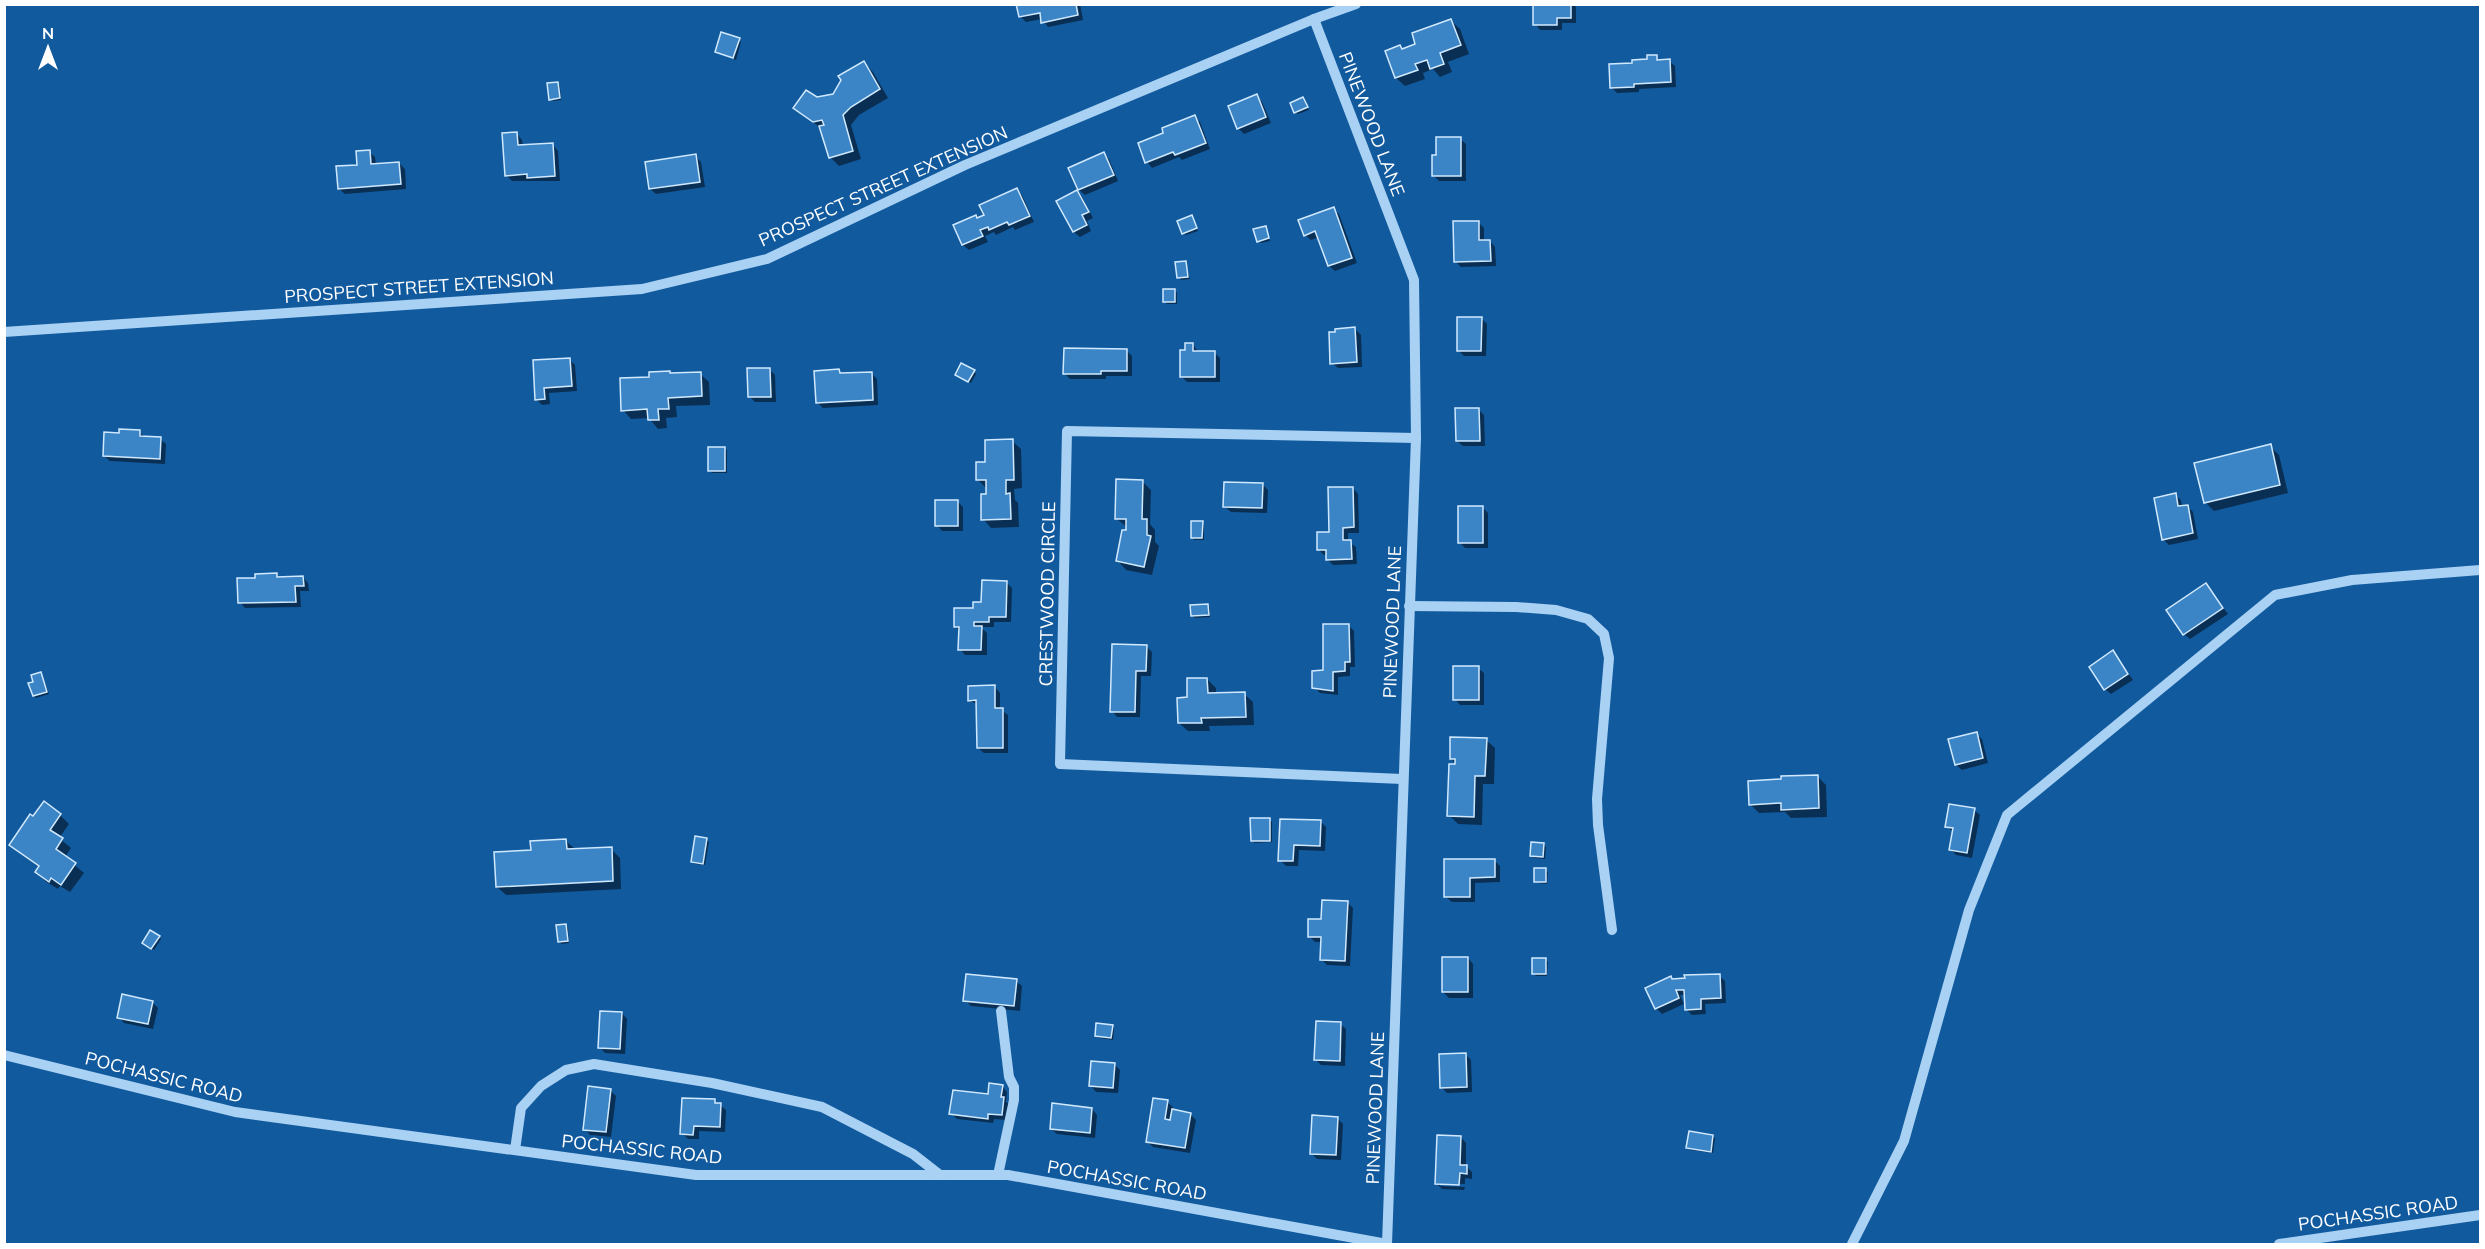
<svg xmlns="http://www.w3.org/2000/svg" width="2485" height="1249" viewBox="0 0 2485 1249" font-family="Mulish,sans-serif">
  <rect width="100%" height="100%" fill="#125a9e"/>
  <g fill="#0007">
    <polygon points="1018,4 1080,4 1083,20 1048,27 1042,19 1026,22 1020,16"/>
    <polygon points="1535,4 1574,4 1576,7 1576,23 1562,23 1562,30 1540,30 1535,24"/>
    <polygon points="1451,21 1460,29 1469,54 1448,62 1452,72 1440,77 1433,69 1423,73 1425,79 1405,86 1396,78 1403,50 1417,45"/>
    <polygon points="739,40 741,42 736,60 716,51"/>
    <polygon points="1656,57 1660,61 1669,61 1675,66 1676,87 1639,89 1639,92 1617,93 1611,87 1634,65"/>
    <polygon points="864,63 873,72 888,98 859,115 851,125 861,159 839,166 830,157 822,129 795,108 816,98 834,95"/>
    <polygon points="557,83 560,86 561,100 553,101 551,99"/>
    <polygon points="1256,96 1262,102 1271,123 1244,134 1238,128"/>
    <polygon points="1305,102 1309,110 1298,114 1295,112"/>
    <polygon points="1194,117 1200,122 1210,149 1182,160 1179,157 1152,168 1147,162 1165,134"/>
    <polygon points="517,134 522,140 523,147 553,145 558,151 560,181 512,181 506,175"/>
    <polygon points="1460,139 1466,144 1466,181 1439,181 1434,176 1438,156"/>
    <polygon points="369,152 375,157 376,165 399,163 405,169 406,189 345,194 339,189"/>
    <polygon points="1103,154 1109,159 1118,181 1085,195 1079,190"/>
    <polygon points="695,156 701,162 705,187 656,194 650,189"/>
    <polygon points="1017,190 1022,195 1034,222 1015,230 1013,227 996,235 994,232 985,236 988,242 969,250 963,245 955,225 978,219"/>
    <polygon points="1077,192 1082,197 1093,218 1087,221 1091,231 1080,237 1074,232 1058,202"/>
    <polygon points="1333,209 1339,214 1357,263 1335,271 1329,266 1319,237 1311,240 1305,235"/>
    <polygon points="1192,217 1198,231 1186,235 1183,233"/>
    <polygon points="1478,222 1484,228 1484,242 1490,241 1495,247 1496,266 1461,267 1455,261"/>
    <polygon points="1265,227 1270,241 1261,243 1258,241"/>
    <polygon points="1185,262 1190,279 1181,280 1179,277"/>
    <polygon points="1175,290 1177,293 1177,304 1167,304 1165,302"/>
    <polygon points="1481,318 1487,324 1486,356 1464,356 1458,350"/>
    <polygon points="1355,329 1361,335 1362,367 1338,368 1332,363"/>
    <polygon points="1193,344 1198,352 1214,352 1220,358 1220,382 1187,382 1181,376 1186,351"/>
    <polygon points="1126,350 1132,356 1132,376 1106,376 1106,379 1070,379 1065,374"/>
    <polygon points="570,360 575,365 577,391 549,393 550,404 542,405 536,399 534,361"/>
    <polygon points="769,369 775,375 776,402 755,402 749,396"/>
    <polygon points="839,371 843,375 871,373 877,379 878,405 823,408 817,402"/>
    <polygon points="974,371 976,374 971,383 959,377"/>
    <polygon points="700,374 709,382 710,405 676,406 677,417 666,418 667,428 658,429 649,418 631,419 623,410"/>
    <polygon points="1479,410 1484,415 1485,446 1463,446 1457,441"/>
    <polygon points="139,432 146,438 160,439 166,444 165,464 110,461 104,456"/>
    <polygon points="1012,441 1021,449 1022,488 1014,489 1015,500 1018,503 1019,527 991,528 983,519 988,495 986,488 977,479 987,464"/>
    <polygon points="2270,446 2279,455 2288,493 2214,511 2205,502"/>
    <polygon points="724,448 727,450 727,473 712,473 710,471"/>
    <polygon points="1142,481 1151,490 1150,524 1155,530 1155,542 1159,546 1152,575 1126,570 1118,561 1128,532 1128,528 1117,519"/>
    <polygon points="1262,484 1268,490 1267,513 1231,512 1225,507"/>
    <polygon points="1353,488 1358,494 1359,533 1348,533 1348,542 1356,547 1357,564 1333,565 1327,559 1327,555 1324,555 1318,549 1330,534"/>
    <polygon points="2175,495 2181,500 2182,507 2187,506 2193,512 2198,539 2169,545 2163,539"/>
    <polygon points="957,501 963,507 963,531 942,531 937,525"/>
    <polygon points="1482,507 1488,513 1488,548 1465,548 1459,542"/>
    <polygon points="1202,523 1204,525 1204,540 1194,540 1192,537"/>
    <polygon points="277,575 280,578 303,577 308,583 309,591 300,591 301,607 245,608 240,602 257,579"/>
    <polygon points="1006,582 1012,588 1011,622 994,622 994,627 981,627 987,633 987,655 965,655 960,649 960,631 955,627"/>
    <polygon points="2206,585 2228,614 2190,639 2184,634"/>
    <polygon points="1208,605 1210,608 1210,617 1195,618 1192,615"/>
    <polygon points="1349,626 1354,631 1355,667 1350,667 1350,676 1338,677 1338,695 1320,693 1314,687 1325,672"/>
    <polygon points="1147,647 1152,652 1151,676 1141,676 1140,717 1117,717 1112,711"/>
    <polygon points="2113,652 2133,680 2111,694 2105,689"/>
    <polygon points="1478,668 1484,673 1484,705 1460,705 1455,699"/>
    <polygon points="41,673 49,694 36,698 34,696 35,683"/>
    <polygon points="1207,679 1216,688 1216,694 1244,694 1253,702 1254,725 1209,726 1210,731 1188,731 1179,723 1189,699"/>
    <polygon points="995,687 1000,693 1000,709 1008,715 1008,753 984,753 978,748 978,705 969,700"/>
    <polygon points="1976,734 1982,739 1988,763 1962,770 1956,765"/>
    <polygon points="1486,740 1495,748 1494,784 1483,784 1482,825 1458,824 1449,815 1456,766 1451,758"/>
    <polygon points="1817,776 1826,785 1827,817 1791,818 1785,812 1759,813 1750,804 1783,781"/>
    <polygon points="1974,810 1980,815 1972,858 1956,855 1951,850 1953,832 1947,826"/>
    <polygon points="60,815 69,824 59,838 71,848 65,857 84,873 70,892 60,886 58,889 45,881 37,872 40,868 11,845"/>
    <polygon points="1269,819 1272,822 1272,842 1255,843 1252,841"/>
    <polygon points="1281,820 1320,821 1326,827 1325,851 1299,850 1298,866 1286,866 1280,860"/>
    <polygon points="706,839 709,842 705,865 695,864 692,861"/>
    <polygon points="566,841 575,849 611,849 620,858 621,889 506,895 497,887 532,851"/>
    <polygon points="1543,844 1546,847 1545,859 1534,858 1532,856"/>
    <polygon points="1446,861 1495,861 1500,866 1500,882 1475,883 1475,902 1452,902 1446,897"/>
    <polygon points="1545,870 1548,872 1547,884 1538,883 1536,881"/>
    <polygon points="1347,902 1353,908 1350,966 1327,965 1321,959 1322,942 1315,942 1309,936 1323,921"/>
    <polygon points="566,926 568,928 569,943 562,944 559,942"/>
    <polygon points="159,937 161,939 154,950 146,945"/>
    <polygon points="1468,958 1473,964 1473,998 1449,998 1443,992"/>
    <polygon points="1545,959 1548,962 1547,976 1536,976 1534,974"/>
    <polygon points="1719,976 1725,981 1726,1003 1705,1004 1706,1014 1692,1015 1686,1009 1685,995 1680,995 1684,1004 1662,1014 1656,1008 1673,981"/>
    <polygon points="1016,981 1022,986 1020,1011 971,1006 965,1000"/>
    <polygon points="152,1002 158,1008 153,1029 124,1023 119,1017"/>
    <polygon points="622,1013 627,1019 625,1054 605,1053 600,1047"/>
    <polygon points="1340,1024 1346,1029 1345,1066 1321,1065 1316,1060"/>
    <polygon points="1112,1026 1114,1028 1113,1040 1099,1038 1096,1036"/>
    <polygon points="1465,1054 1471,1060 1472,1092 1447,1093 1441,1087"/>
    <polygon points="1114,1064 1120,1070 1118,1093 1096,1092 1091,1086"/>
    <polygon points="1002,1086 1007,1092 1006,1102 1009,1104 1007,1120 994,1119 993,1123 957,1119 951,1113 989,1096"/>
    <polygon points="611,1091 616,1096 611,1137 590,1135 585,1129"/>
    <polygon points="715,1101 726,1110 725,1132 699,1131 699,1139 688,1139 682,1133"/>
    <polygon points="1167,1102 1173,1107 1172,1111 1190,1114 1196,1120 1190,1153 1153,1147 1147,1141"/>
    <polygon points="1092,1109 1097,1115 1095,1138 1057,1134 1051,1129"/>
    <polygon points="1337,1118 1343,1124 1341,1160 1317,1159 1312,1154"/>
    <polygon points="1712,1136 1715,1138 1713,1153 1690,1150 1688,1147"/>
    <polygon points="1461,1137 1466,1143 1466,1166 1472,1172 1472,1179 1465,1178 1465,1184 1440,1183 1440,1186 1465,1187 1464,1190 1442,1189 1437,1184"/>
  </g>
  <g fill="#3b84c5" stroke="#d1e9fe" stroke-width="1.5">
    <polygon points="1016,4 1076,4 1078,15 1041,23 1040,13 1019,17"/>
    <polygon points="1533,4 1571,4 1571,18 1557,18 1557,25 1533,25"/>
    <polygon points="1451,19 1461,45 1440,53 1444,64 1430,69 1427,60 1415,64 1418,70 1395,78 1385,51 1400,45 1402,49 1415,44 1412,33"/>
    <polygon points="721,32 740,38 733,58 715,52"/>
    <polygon points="1647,55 1657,55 1657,60 1670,59 1671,82 1634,84 1634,87 1610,88 1609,64 1632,63 1632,60 1647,59"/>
    <polygon points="864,61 880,89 851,107 843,115 853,151 829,158 819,126 824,125 822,120 813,122 793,108 806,90 817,97 833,94 841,80 838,76"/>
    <polygon points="558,82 560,98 549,100 547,83"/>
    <polygon points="1257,94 1266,117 1237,129 1228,106"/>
    <polygon points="1303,97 1308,107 1294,113 1290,103"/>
    <polygon points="1195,115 1206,143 1175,155 1173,152 1145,163 1138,143 1163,133 1162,128"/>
    <polygon points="517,132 518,145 553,143 555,176 527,178 527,174 505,176 502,133"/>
    <polygon points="1436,137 1461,137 1461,176 1432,176 1432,155 1436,155"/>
    <polygon points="370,150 371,164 399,162 401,184 338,189 336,166 357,165 356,151"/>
    <polygon points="1104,152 1114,175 1078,190 1068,168"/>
    <polygon points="696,154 700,182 649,189 645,162"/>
    <polygon points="1017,188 1030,216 1009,225 1007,222 989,230 988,227 980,230 983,236 962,245 953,225 976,215 977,218 984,215 979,205"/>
    <polygon points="1077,190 1089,212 1082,215 1087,225 1073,232 1056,201"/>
    <polygon points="1334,207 1352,258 1328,266 1315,231 1304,236 1298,220"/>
    <polygon points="1192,215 1197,228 1182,234 1177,221"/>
    <polygon points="1453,221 1479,221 1479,240 1490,240 1491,261 1454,262"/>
    <polygon points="1266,226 1269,238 1257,242 1253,229"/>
    <polygon points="1186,261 1188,277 1177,278 1175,262"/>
    <rect x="1163" y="289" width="12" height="13"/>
    <polygon points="1457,317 1482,317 1481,351 1457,351"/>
    <polygon points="1355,327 1357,362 1330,364 1329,332 1335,332 1335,329"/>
    <polygon points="1185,343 1193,343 1193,351 1215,351 1215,377 1180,377 1180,350 1185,350"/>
    <polygon points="1064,348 1127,349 1127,371 1101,371 1101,374 1063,374"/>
    <polygon points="570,358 572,386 544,388 545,399 535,400 533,360"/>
    <polygon points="961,363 975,370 968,382 955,375"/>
    <polygon points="747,368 770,368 771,397 748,397"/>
    <polygon points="839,369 840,373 872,372 873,400 816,403 814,371"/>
    <polygon points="670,371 670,373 701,372 702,396 668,398 669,409 658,409 659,420 648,420 647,409 621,411 620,378 649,377 649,372"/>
    <polygon points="1455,408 1479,408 1480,441 1456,441"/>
    <polygon points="119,429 140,430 140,436 161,437 160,459 103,456 104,432 119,433"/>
    <polygon points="1013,439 1014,480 1006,480 1006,494 1010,493 1011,519 981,520 981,494 986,494 986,480 976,480 976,462 985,462 985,440"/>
    <polygon points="2271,444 2280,485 2204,503 2194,463"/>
    <rect x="708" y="447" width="17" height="24"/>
    <polygon points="1116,479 1143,480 1142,519 1147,519 1147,535 1151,536 1144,567 1116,561 1122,530 1126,530 1126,519 1115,519"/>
    <polygon points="1224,482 1263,483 1262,508 1223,507"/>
    <polygon points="1328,487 1353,487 1354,527 1343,528 1343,540 1351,540 1352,559 1326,560 1326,550 1317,550 1317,532 1329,532"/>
    <polygon points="2176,493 2178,506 2188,505 2193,533 2162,540 2154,498"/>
    <rect x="935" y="500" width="23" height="26"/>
    <rect x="1458" y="506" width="25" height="37"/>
    <polygon points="1191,521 1203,521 1202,538 1191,538"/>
    <polygon points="277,573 277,577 303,576 304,586 295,586 296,602 238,603 237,578 255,578 255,574"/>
    <polygon points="982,580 1007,581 1006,617 989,617 989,622 974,622 974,626 982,626 981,650 958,650 959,627 954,627 954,608 973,608 973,602 981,602"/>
    <polygon points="2206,583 2223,608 2183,635 2166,610"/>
    <polygon points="1208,604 1209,615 1191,616 1190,605"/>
    <polygon points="1323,624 1349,624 1350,662 1345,662 1345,671 1333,672 1333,691 1312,688 1312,671 1323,670"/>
    <polygon points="1112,644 1147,645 1146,671 1136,671 1135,712 1110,712"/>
    <polygon points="2113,650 2128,674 2104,690 2089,667"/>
    <rect x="1453" y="666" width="26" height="34"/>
    <polygon points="41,672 47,692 33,696 28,683 33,682 31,675"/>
    <polygon points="1187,678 1207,678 1208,693 1245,692 1246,717 1201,718 1202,723 1178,723 1177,698 1187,697"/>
    <polygon points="995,685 995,708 1003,708 1003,748 977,748 976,700 968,701 968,686"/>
    <polygon points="1977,732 1983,758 1955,765 1948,739"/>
    <polygon points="1450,737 1487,738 1485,776 1475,776 1474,817 1447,816 1449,764 1455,764 1455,759 1450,759"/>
    <polygon points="1818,775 1819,808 1781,810 1781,803 1749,805 1748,781 1781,779 1781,776"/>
    <polygon points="44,801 61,814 50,830 63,838 56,849 76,863 61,885 51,878 49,882 35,872 39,866 9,845 30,814 33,816"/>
    <polygon points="1949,804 1975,808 1967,853 1949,850 1953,828 1945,827"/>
    <polygon points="1250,818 1270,818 1270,841 1251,841"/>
    <polygon points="1280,819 1321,820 1320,846 1294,845 1293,861 1278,861"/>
    <polygon points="695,836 707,838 703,864 691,862"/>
    <polygon points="566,839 567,849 612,847 613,881 496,887 494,852 531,850 530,841"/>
    <polygon points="1531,842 1544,843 1543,857 1530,856"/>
    <polygon points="1444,859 1495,859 1495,877 1470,878 1470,897 1444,897"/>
    <rect x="1534" y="868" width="12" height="14"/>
    <polygon points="1322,900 1348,901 1345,961 1320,960 1321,937 1308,937 1308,919 1321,919"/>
    <polygon points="566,924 568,941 558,942 556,925"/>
    <polygon points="150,930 160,936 151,949 142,943"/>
    <rect x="1442" y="957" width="26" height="35"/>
    <rect x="1532" y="958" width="14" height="16"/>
    <polygon points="966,974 1017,979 1014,1006 963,1001"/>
    <polygon points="1720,974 1721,998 1701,999 1701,1009 1685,1010 1684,990 1676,990 1679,998 1655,1009 1645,988 1671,976 1672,979 1685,978 1684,975"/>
    <polygon points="122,994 153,1001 148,1024 117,1018"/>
    <polygon points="600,1011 622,1012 620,1049 598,1048"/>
    <polygon points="1316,1021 1341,1022 1340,1061 1314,1060"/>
    <polygon points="1096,1023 1113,1025 1111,1038 1095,1036"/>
    <polygon points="1466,1053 1467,1087 1440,1088 1439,1054"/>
    <polygon points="1091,1061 1115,1063 1113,1088 1089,1086"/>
    <polygon points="989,1083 1003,1085 1001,1097 1004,1097 1002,1115 988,1114 988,1119 949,1114 953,1090 988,1094"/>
    <polygon points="588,1086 611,1089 606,1132 583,1130"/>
    <polygon points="682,1098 715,1099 715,1103 721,1103 720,1127 694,1126 693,1135 680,1134"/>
    <polygon points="1153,1098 1168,1100 1165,1119 1170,1120 1172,1109 1191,1113 1185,1148 1146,1142"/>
    <polygon points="1052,1103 1092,1108 1090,1133 1050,1129"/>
    <polygon points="1312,1115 1338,1117 1336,1155 1310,1154"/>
    <polygon points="1689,1131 1713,1135 1711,1152 1686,1148"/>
    <polygon points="1437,1135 1461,1136 1460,1165 1467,1165 1467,1174 1460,1173 1459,1185 1435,1184"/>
  </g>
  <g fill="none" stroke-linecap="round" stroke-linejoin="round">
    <g stroke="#a8d1f4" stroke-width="10">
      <polyline points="1314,19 1414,280 1416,438 1387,1244"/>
      <polyline points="4,332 642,289 767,259 965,165 1314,19 1356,4"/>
      <polyline points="1409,606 1516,607 1556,610 1588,619 1604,634 1609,658 1597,799 1598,825 1612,930"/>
      <polyline points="1402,779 1060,764 1067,431 1416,438"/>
      <polyline points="4,1055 235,1112 696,1175 1008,1175 1387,1244"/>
      <polyline points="515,1150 521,1108 541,1086 566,1070 594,1064 712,1083 822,1107 913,1154 940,1175"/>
      <polyline points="998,1175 1014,1100 1014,1087 1009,1077 1001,1011"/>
      <polyline points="1852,1244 1904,1141 1969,910 2007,815 2275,595 2352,580 2480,570"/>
      <polyline points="2279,1244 2480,1215"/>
    </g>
  </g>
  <g text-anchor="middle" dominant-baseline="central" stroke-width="4.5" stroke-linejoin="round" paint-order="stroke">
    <g font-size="18" fill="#fff" stroke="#125a9e">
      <text transform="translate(1372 124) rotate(69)">PINEWOOD LANE</text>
      <text transform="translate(883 186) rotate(-24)">PROSPECT STREET EXTENSION</text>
      <text transform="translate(419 287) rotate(-4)">PROSPECT STREET EXTENSION</text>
      <text transform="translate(1047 594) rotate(-89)">CRESTWOOD CIRCLE</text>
      <text transform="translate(1392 622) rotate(-88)">PINEWOOD LANE</text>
      <text transform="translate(164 1077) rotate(14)">POCHASSIC ROAD</text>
      <text transform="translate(1375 1108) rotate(-88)">PINEWOOD LANE</text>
      <text transform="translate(642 1149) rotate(6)">POCHASSIC ROAD</text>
      <text transform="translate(1127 1180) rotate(10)">POCHASSIC ROAD</text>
      <text transform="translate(2378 1213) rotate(-8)">POCHASSIC ROAD</text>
    </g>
  </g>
  <rect width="2485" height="1249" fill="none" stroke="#ffffff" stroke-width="12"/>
  <g transform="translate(48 48)" stroke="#125a9e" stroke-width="4.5" paint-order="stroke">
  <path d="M0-4.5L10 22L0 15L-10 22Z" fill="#ffffff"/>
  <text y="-9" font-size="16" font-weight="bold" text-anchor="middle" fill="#ffffff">N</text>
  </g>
</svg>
